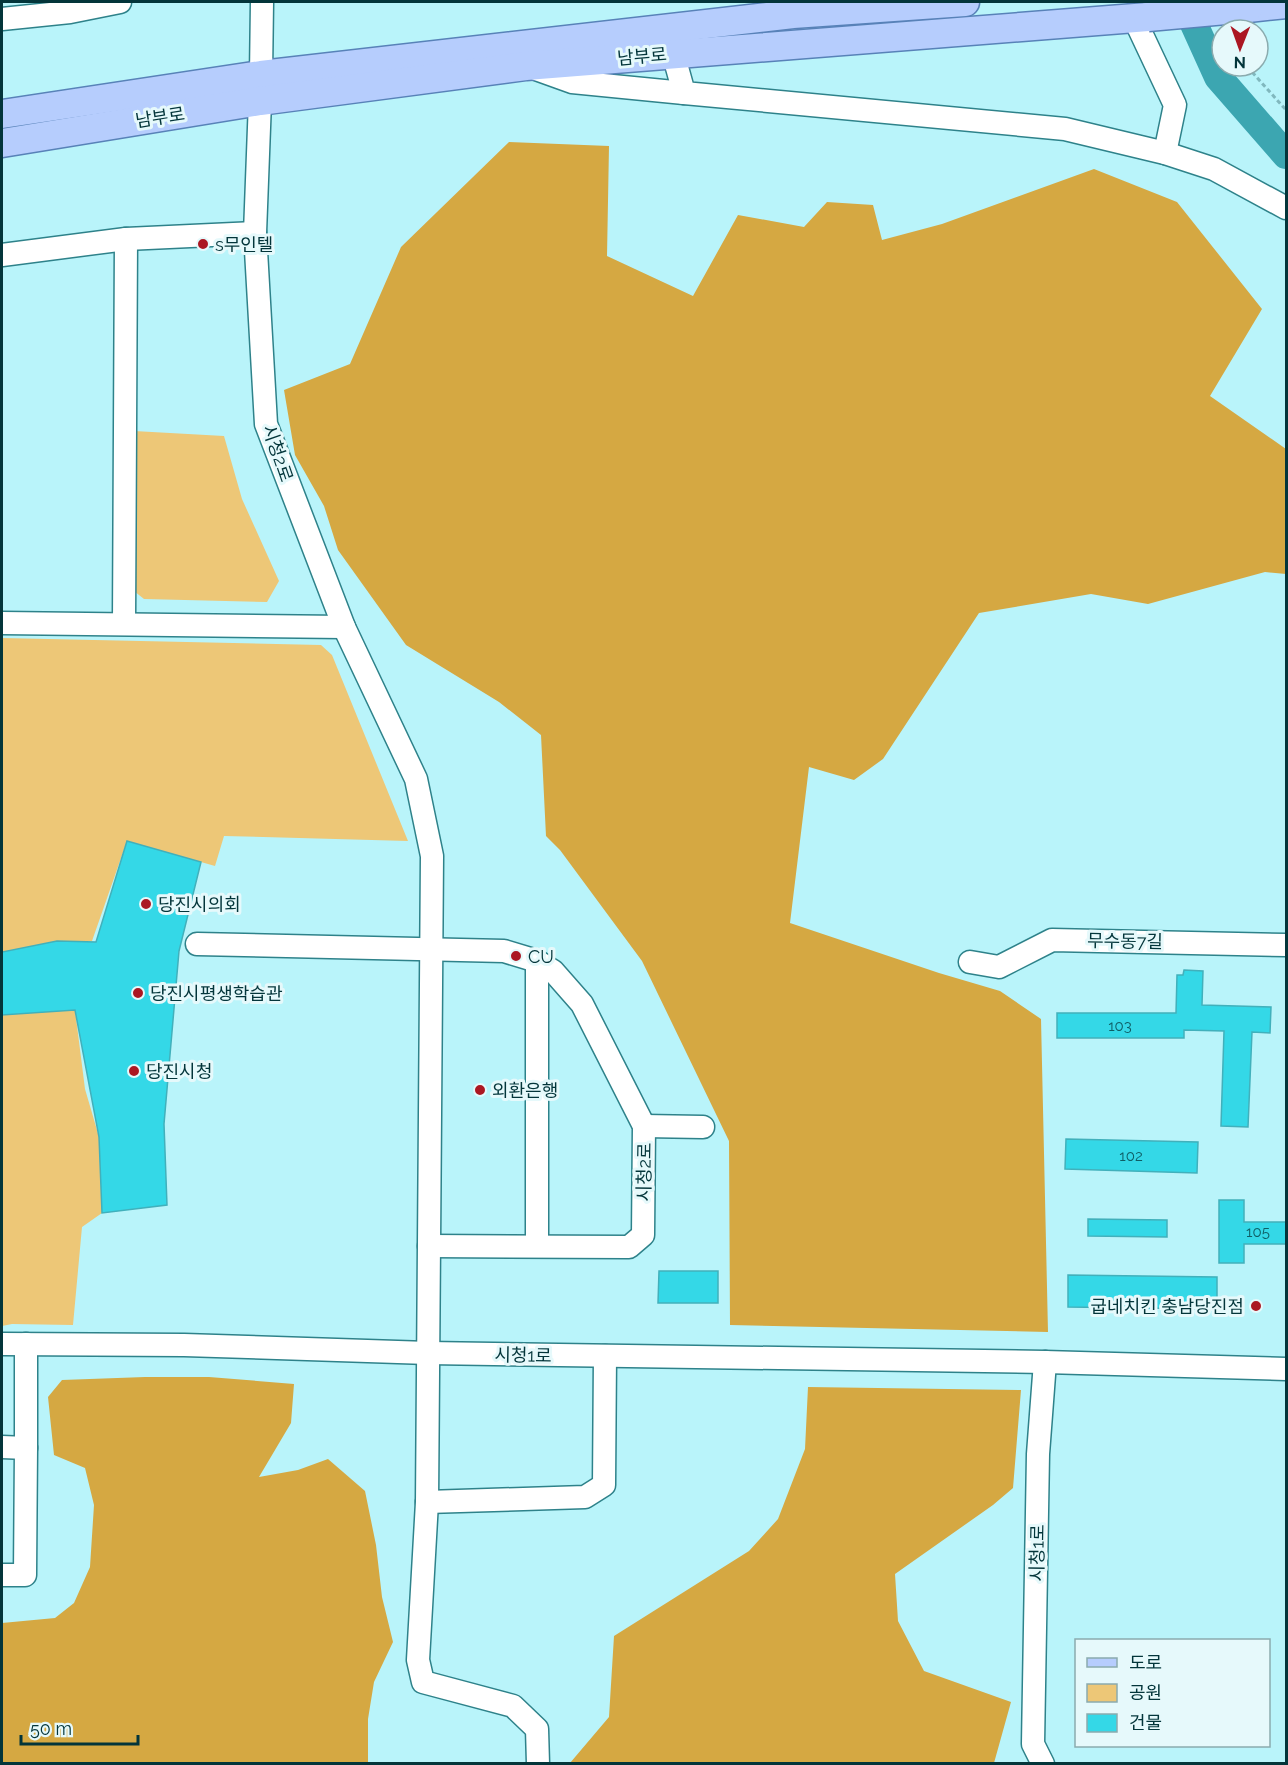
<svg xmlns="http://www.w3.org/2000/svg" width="1288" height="1765" viewBox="0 0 1288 1765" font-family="Raleway,'Noto Sans KR',sans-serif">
  <rect width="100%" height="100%" fill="#b9f4fa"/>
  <g fill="#edc777">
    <polygon points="134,431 224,436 242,499 279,581 267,602 144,599 134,591"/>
    <polygon points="2,638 321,645 332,655 408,841 224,836 215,866 127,841 92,941 57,941 2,952"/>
    <polygon points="75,1010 85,1089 99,1137 102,1213 82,1227 73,1325 12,1324 2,1326 2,1015"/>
  </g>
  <g fill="#d5a842">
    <polygon points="509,142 609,146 607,256 693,296 738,215 804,227 827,202 873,205 882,240 942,224 1094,169 1177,202 1262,309 1210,396 1286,449 1286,574 1265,572 1148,604 1091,594 979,613 883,759 854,780 809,767 790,923 939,973 1000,991 1041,1019 1048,1332 730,1325 729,1141 642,961 560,850 546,836 541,735 499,702 406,645 338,550 324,506 295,455 284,390 350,364 401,247"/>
    <polygon points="145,1377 209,1377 294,1384 291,1423 259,1477 298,1470 328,1459 365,1491 376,1545 382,1597 393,1642 374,1682 368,1719 368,1763 2,1763 2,1623 55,1618 74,1603 90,1567 94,1505 85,1468 54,1455 48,1397 62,1380"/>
    <polygon points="808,1387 1021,1390 1013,1488 993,1505 895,1574 898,1621 924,1671 1011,1702 994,1763 570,1763 609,1717 614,1636 749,1551 778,1519 805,1449"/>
  </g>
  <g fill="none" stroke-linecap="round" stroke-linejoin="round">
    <polyline stroke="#3ca6b1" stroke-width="28" points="1184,2 1218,77 1286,155"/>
  </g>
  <g fill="#34d8e7" stroke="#41b0bb" stroke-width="1.5">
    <polygon points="127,841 201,862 179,951 164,1124 167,1205 102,1213 99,1137 75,1010 2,1015 2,952 57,941 96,942"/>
    <polygon points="1184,970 1203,971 1202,1005 1271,1007 1270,1033 1252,1032 1248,1127 1221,1126 1224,1031 1184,1030 1184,1038 1057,1038 1057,1013 1176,1013 1177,975 1183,975"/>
    <polygon points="1066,1139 1198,1142 1197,1173 1065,1169"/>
    <polygon points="1219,1200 1244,1200 1244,1222 1287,1222 1287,1244 1244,1244 1244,1263 1219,1263"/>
    <polygon points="1088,1219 1167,1220 1167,1237 1088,1236"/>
    <polygon points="659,1271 718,1271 718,1303 658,1303"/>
    <polygon points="1068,1275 1217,1277 1217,1309 1068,1307"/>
  </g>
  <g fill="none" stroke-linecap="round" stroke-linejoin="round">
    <defs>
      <g id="minor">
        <polyline points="1134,18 1175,105 1165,153"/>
        <polyline points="2,19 70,12 120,2"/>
        <polyline points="673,53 684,93 1065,129 1165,153 1214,169 1286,208"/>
        <polyline points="533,68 572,82 684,93"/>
        <polyline points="261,75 262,2"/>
        <polyline points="260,101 255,233 266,424 344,627 416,779 432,856 427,1502 418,1660 423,1682 513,1706 537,1729 538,1764"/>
        <polyline points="2,255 126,239 255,233"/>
        <polyline points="2,623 344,627"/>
        <polyline points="124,623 126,239"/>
        <polyline points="197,944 504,951 537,961 553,971 582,1004 644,1126 643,1235 629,1247 429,1246"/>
        <polyline points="970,962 999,967 1052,940 1286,945"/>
        <polyline points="644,1126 703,1127"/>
        <polyline points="537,1246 537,961"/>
        <polyline points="2,1344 184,1345 428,1353 1045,1362 1286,1369"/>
        <polyline points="2,1447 26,1448 26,1344"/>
        <polyline points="427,1502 585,1497 604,1485 605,1356"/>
        <polyline points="2,1575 25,1575 26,1448"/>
        <polyline points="1043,1764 1033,1744 1038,1454 1045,1362"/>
      </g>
      <g id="major">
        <polyline points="1248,8 1286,4"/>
        <polyline points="2,114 261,75 793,14 965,2"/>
        <polyline points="2,143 260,101 526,66 1148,17"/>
      </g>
    </defs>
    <use href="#minor" stroke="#2e828a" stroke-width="25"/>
    <use href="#major" stroke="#5882b8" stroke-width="31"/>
    <polyline stroke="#80b8be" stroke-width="3" stroke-dasharray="4.5 3" stroke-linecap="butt" points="1248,66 1252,72 1286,110"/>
    <use href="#minor" stroke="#fff" stroke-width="22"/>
    <use href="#major" stroke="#b6cdfd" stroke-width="28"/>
    <defs>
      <polyline id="major-bridge" points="1148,17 1248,8"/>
    </defs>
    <use href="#major-bridge" stroke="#5882b8" stroke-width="31" stroke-linecap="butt"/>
    <use href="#major-bridge" stroke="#b6cdfd" stroke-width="28"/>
  </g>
  <g fill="#ab1722" stroke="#e6f9fb" stroke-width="2">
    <circle cx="203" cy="244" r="6"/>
    <circle cx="146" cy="904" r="6"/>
    <circle cx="516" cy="956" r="6"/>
    <circle cx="138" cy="993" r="6"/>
    <circle cx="134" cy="1071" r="6"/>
    <circle cx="480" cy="1090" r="6"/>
    <circle cx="1256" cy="1306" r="6"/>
  </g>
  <g text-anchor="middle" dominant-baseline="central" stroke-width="6" stroke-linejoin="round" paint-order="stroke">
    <g font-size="15" fill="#0f5e65">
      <text x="1120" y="1026">103</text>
      <text x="1131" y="1156">102</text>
      <text x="1258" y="1232">105</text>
    </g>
    <g font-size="18" fill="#03353a" stroke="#e6f9fb">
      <text transform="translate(642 56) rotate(-5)">남부로</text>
      <text transform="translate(160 117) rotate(-9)">남부로</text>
      <text transform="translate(278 453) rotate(71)">시청2로</text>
      <text transform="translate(1125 941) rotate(1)">무수동7길</text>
      <text transform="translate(644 1172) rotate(-89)">시청2로</text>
      <text transform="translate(523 1355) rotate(1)">시청1로</text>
      <text transform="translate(1037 1553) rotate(-89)">시청1로</text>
    </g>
    <g font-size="18" fill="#03353a" stroke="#e6f9fb" text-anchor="start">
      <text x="215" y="244">s무인텔</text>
      <text x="158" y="904">당진시의회</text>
      <text x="528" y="956">CU</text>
      <text x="150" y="993">당진시평생학습관</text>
      <text x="146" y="1071">당진시청</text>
      <text x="492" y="1090">외환은행</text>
      <text x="1244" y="1306" text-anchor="end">굽네치킨 충남당진점</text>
    </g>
  </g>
  <rect width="1288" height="1765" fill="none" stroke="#03353a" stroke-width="6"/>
  <rect x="1075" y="1639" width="195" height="108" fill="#e6f9fb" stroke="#8babae" stroke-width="1.5"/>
  <rect x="1087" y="1658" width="30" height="9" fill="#b6cdfd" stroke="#8babae" stroke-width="1.5"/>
  <text x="1129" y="1669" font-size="18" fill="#03353a">도로</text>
  <rect x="1087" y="1684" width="30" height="18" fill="#edc777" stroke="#8babae" stroke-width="1.5"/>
  <text x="1129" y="1699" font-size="18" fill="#03353a">공원</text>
  <rect x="1087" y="1714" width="30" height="18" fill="#34d8e7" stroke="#8babae" stroke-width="1.5"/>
  <text x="1129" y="1729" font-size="18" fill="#03353a">건물</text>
  <g transform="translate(1240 48) rotate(181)"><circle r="28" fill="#e6f9fb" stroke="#8babae" stroke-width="1.5"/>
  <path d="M0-4.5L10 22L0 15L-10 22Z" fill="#ab1722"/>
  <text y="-9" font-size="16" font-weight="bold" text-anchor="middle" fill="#03353a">N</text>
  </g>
  <path d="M21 1735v9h117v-9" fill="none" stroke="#03353a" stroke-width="3"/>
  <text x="30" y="1735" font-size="18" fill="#03353a" stroke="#e6f9fb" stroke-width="4.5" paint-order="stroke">50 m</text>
</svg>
